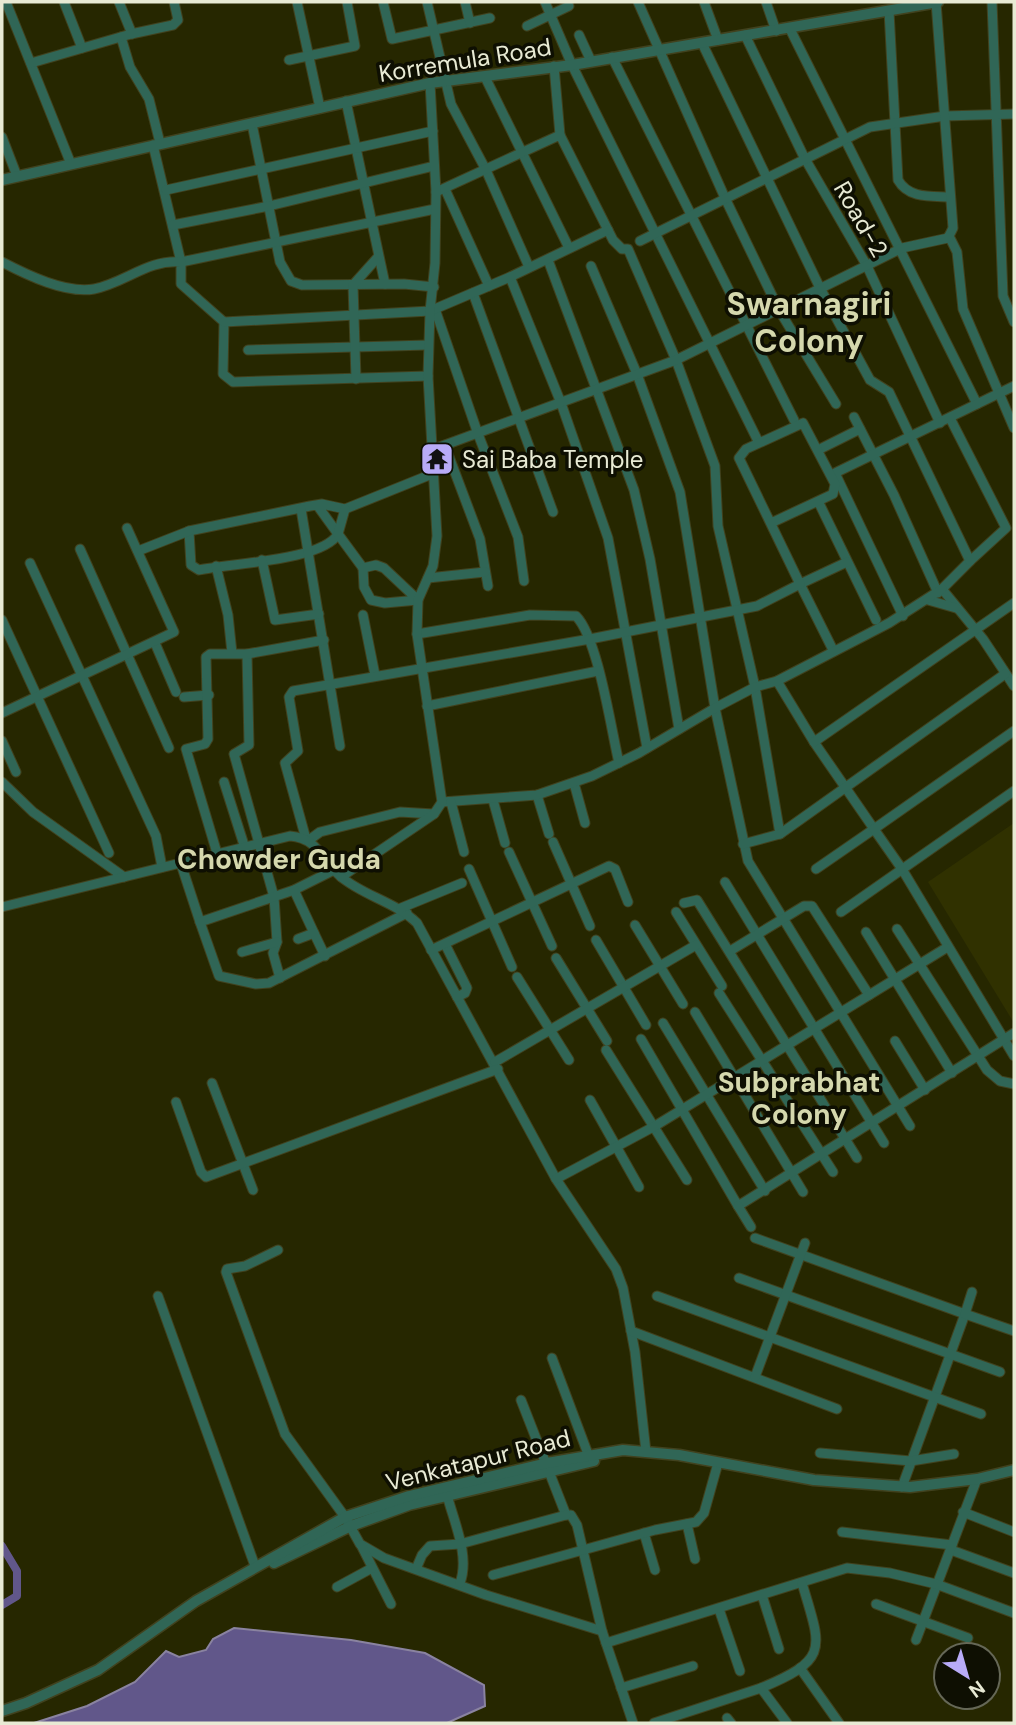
<svg xmlns="http://www.w3.org/2000/svg" width="1016" height="1725" viewBox="0 0 1016 1725" font-family="'DM Sans',sans-serif">
  <rect width="100%" height="100%" fill="#262700"/>
  <polygon fill="#303100" points="1014,823 1014,1023 928,882"/>
  <polygon fill="#61578a" stroke="#8a83a0" stroke-width="2" points="234,1628 351,1640 425,1653 484,1685 485,1706 447,1723 34,1723 87,1706 135,1682 166,1651 179,1657 206,1650 213,1639"/>
  <g fill="none" stroke-linecap="round" stroke-linejoin="round">
    <polyline stroke="#61578a" stroke-width="8" points="2,1546 17,1571 17,1596 2,1605"/>
    <defs>
      <g id="minor">
        <polyline points="6,2 71,164"/>
        <polyline points="64,2 82,48"/>
        <polyline points="119,2 132,34"/>
        <polyline points="297,2 320,108"/>
        <polyline points="383,2 392,39 490,18"/>
        <polyline points="427,2 451,104 486,170 529,267"/>
        <polyline points="465,2 470,23"/>
        <polyline points="545,2 572,65 757,439"/>
        <polyline points="638,2 725,198 779,310 836,404"/>
        <polyline points="704,2 718,40"/>
        <polyline points="766,2 776,31"/>
        <polyline points="992,2 1003,296 1014,322"/>
        <path d="M889,11L898,180C909,199 931,196 950,197"/>
        <polyline points="527,26 569,6"/>
        <polyline points="790,29 977,404"/>
        <polyline points="579,35 591,61"/>
        <polyline points="745,35 804,157 867,266 940,423"/>
        <polyline points="121,37 130,67 149,99 160,143"/>
        <polyline points="702,43 820,288 870,380 889,392 970,561 942,589 983,639 1014,686"/>
        <polyline points="612,57 794,420"/>
        <polyline points="289,60 355,46 347,2"/>
        <polyline points="31,63 131,34 173,25 178,20 174,2"/>
        <polyline points="554,66 560,135"/>
        <polyline points="485,77 569,248"/>
        <polyline points="346,101 385,284"/>
        <polyline points="252,124 280,262 291,281 302,285 404,284 434,287"/>
        <polyline points="2,137 17,176"/>
        <polyline points="153,145 181,262 435,209"/>
        <polyline points="445,189 489,286"/>
        <polyline points="166,190 433,131"/>
        <polyline points="436,192 560,135 613,240 622,249 628,249 676,360 715,466 718,526 755,687 780,834"/>
        <polyline points="173,225 269,206 434,166"/>
        <polyline points="949,236 957,252 963,309 1014,428"/>
        <polyline points="640,241 870,127 945,116 1014,114"/>
        <polyline points="548,260 634,490 650,559 679,729"/>
        <path d="M2,262C27,275 66,294 94,289C125,283 148,259 181,262V284L224,322L223,374L233,382L428,376"/>
        <polyline points="591,266 637,374 680,492 715,708 748,861 910,1126"/>
        <polyline points="510,277 561,403 608,538 647,748"/>
        <polyline points="473,293 553,512"/>
        <polyline points="435,309 478,434 518,537 524,581"/>
        <polyline points="224,322 430,311 510,277 608,230"/>
        <polyline points="248,350 428,345"/>
        <polyline points="356,379 353,285 378,257"/>
        <polyline points="854,417 894,495 938,593"/>
        <polyline points="950,418 1006,528 970,561"/>
        <polyline points="445,446 480,539 488,586"/>
        <polyline points="822,448 860,429"/>
        <polyline points="434,449 676,360 902,248 948,238 953,228 936,2"/>
        <polyline points="819,503 876,620"/>
        <path d="M317,505L338,534C322,561 231,563 199,570L191,565L189,531L310,506L322,504L345,509L432,474"/>
        <polyline points="301,509 340,746"/>
        <polyline points="345,509 338,534 363,568"/>
        <polyline points="80,549 169,748"/>
        <polyline points="138,551 189,531"/>
        <polyline points="262,560 275,620 319,614"/>
        <polyline points="30,563 156,836 162,867"/>
        <polygon points="376,565 384,568 418,600 385,603 371,600 364,587 363,568"/>
        <polyline points="216,566 228,615 232,653"/>
        <polyline points="428,578 485,572"/>
        <polyline points="928,600 956,608"/>
        <polyline points="363,615 375,675"/>
        <polyline points="903,616 835,473 1014,386"/>
        <polyline points="2,620 109,853"/>
        <path d="M417,634L530,615L576,616C598,638 611,729 619,763"/>
        <polyline points="155,643 176,692"/>
        <polyline points="833,650 800,584 847,562"/>
        <polyline points="247,654 249,745 234,754 274,897 277,942 273,953 280,978"/>
        <polyline points="777,681 814,742 874,829 816,869"/>
        <polyline points="184,697 209,695"/>
        <polyline points="427,706 598,671"/>
        <polyline points="2,713 174,632 127,528"/>
        <polyline points="1014,731 874,829 902,869 1014,1056"/>
        <polyline points="2,741 16,772"/>
        <polyline points="814,742 1014,603"/>
        <polyline points="2,782 33,812 124,877"/>
        <polyline points="224,782 244,845"/>
        <polyline points="574,783 585,823"/>
        <polyline points="537,795 549,834"/>
        <polyline points="493,800 505,843"/>
        <polyline points="442,802 537,795 592,776 639,753 715,708 755,687 777,681 889,623 942,589"/>
        <polyline points="451,802 464,852"/>
        <polyline points="306,839 285,763 298,751 289,697 293,691 590,639 757,606 800,584 739,458 746,449 803,423 835,484 833,494 771,523"/>
        <polyline points="309,840 320,832 400,812 434,814"/>
        <polyline points="553,842 590,926"/>
        <polyline points="743,844 780,834 1005,674"/>
        <polyline points="509,852 552,946"/>
        <polyline points="217,853 186,749 205,744 208,739 206,657 210,654 247,654 324,640"/>
        <polyline points="181,864 200,922"/>
        <polyline points="469,869 512,967"/>
        <polyline points="334,870 294,890 200,922 219,976 256,984 269,983 407,913"/>
        <polyline points="341,877 434,814 442,802 417,634 418,600 433,566 437,536 428,376 430,311 435,263 436,192 430,83"/>
        <polyline points="725,882 884,1143"/>
        <polyline points="294,890 314,933"/>
        <polyline points="684,903 697,900 857,1158"/>
        <path d="M2,907L290,836C318,838 322,860 340,876C363,896 394,901 417,923L556,1179L616,1269L623,1288L635,1352L646,1452"/>
        <polyline points="401,908 462,883"/>
        <polyline points="676,912 722,986"/>
        <polyline points="841,912 1014,791"/>
        <polyline points="635,925 683,1004"/>
        <polyline points="897,929 987,1070 1000,1081 1014,1084"/>
        <polyline points="866,932 952,1073"/>
        <polyline points="298,939 314,933 325,956"/>
        <polyline points="596,940 646,1025"/>
        <polyline points="445,944 467,988 465,993 457,997"/>
        <polyline points="431,950 609,866 615,869 628,902"/>
        <polyline points="730,951 804,906 812,906 869,995"/>
        <polyline points="242,952 277,942"/>
        <polyline points="556,958 607,1041"/>
        <polyline points="517,977 569,1060"/>
        <polyline points="719,993 833,1172"/>
        <polyline points="695,1012 803,1192"/>
        <polyline points="663,1023 765,1191"/>
        <polyline points="641,1039 738,1206 1014,1033"/>
        <polyline points="895,1041 925,1090"/>
        <polyline points="606,1050 687,1180"/>
        <polyline points="495,1062 696,945"/>
        <polyline points="212,1083 253,1190"/>
        <polyline points="590,1100 639,1187"/>
        <polyline points="176,1102 201,1172 206,1177 498,1069"/>
        <polyline points="556,1179 655,1126 946,948"/>
        <polyline points="738,1206 751,1227"/>
        <polyline points="755,1238 965,1314 902,1487"/>
        <polyline points="278,1250 245,1266 227,1269 226,1272 285,1434 345,1517 360,1544 384,1558 486,1595 602,1631"/>
        <polyline points="739,1278 1000,1372"/>
        <polyline points="972,1292 965,1314 1014,1331"/>
        <polyline points="158,1296 255,1566"/>
        <polyline points="657,1296 981,1414"/>
        <polyline points="631,1331 837,1409"/>
        <polyline points="552,1358 588,1454"/>
        <polyline points="755,1377 805,1243"/>
        <polyline points="521,1400 566,1515 571,1515 577,1525 602,1631 633,1723"/>
        <polyline points="820,1453 911,1461 954,1454"/>
        <path d="M447,1495C454,1522 470,1556 460,1583"/>
        <polyline points="963,1512 1014,1532"/>
        <polyline points="687,1524 695,1559"/>
        <polyline points="842,1532 952,1545"/>
        <polyline points="644,1533 655,1570"/>
        <polyline points="361,1545 391,1604"/>
        <polyline points="951,1550 1014,1573"/>
        <polyline points="416,1569 422,1555 430,1546 460,1544 566,1515"/>
        <polyline points="493,1575 655,1530 696,1522 704,1513 718,1463"/>
        <polyline points="337,1587 372,1568"/>
        <polyline points="762,1595 779,1649"/>
        <polyline points="876,1604 968,1638"/>
        <polyline points="719,1609 740,1671"/>
        <polyline points="916,1640 977,1479"/>
        <polyline points="606,1643 847,1568 890,1573 936,1584 1014,1613"/>
        <polyline points="800,1668 839,1723"/>
        <polyline points="621,1688 693,1666"/>
        <path d="M761,1688C831,1659 821,1648 802,1583"/>
        <polyline points="727,1718 731,1723"/>
        <polyline points="654,1723 761,1688 787,1723"/>
      </g>
      <g id="tertiary">
        <polyline points="2,180 430,83 572,65 938,2"/>
        <polyline points="274,1563 351,1526 409,1505 594,1461"/>
        <polyline points="2,1711 26,1703 98,1670 196,1601 345,1517 409,1496 547,1463 623,1450 679,1455 814,1480 910,1487 977,1479 1014,1470"/>
      </g>
    </defs>
    <use href="#minor" stroke="#41421e" stroke-width="11"/>
    <use href="#tertiary" stroke="#41421e" stroke-width="13"/>
    <use href="#minor" stroke="#306656" stroke-width="9"/>
    <use href="#tertiary" stroke="#306656" stroke-width="10"/>
  </g>
  <defs>
    <symbol id="temple-square" viewBox="-11 -11 22 22"><rect x="-9" y="-9" width="18" height="18" rx="4" fill="#b8abf7" stroke="#0e0f02"/><path d="M0-6L5-2H3V0L6.5 2.5H4V6H1.5V3h-3V6H-4V2.5H-6.5L-3 0V-2H-5Z" fill="#111"/></symbol>
  </defs>
  <g fill-rule="evenodd">
    <use href="#temple-square" x="418" y="440" width="38" height="38"/>
  </g>
  <g text-anchor="middle" dominant-baseline="central" stroke-width="7" stroke-linejoin="round" paint-order="stroke">
    <g font-size="24" fill="#e8ead4" stroke="#0e0f02">
      <text transform="translate(465 60) rotate(-9)">Korremula Road</text>
      <text transform="translate(861 219) rotate(60)">Road-2</text>
      <text transform="translate(478 1460) rotate(-14)">Venkatapur Road</text>
    </g>
    <g font-size="24" fill="#e8ead4" stroke="#0e0f02" text-anchor="start">
      <text x="462" y="459">Sai Baba Temple</text>
    </g>
    <g font-size="28" font-weight="bold" fill="#d5d8ad" stroke="#0e0f02">
      <text x="279" y="859">Chowder Guda</text>
      <text x="799" y="1082">Subprabhat<tspan x="799" dy="32">Colony</tspan></text>
    </g>
    <g font-size="32" font-weight="bold" fill="#d5d8ad" stroke="#0e0f02">
      <text x="809" y="304">Swarnagiri<tspan x="809" dy="37">Colony</tspan></text>
    </g>
  </g>
  <rect width="1016" height="1725" fill="none" stroke="#e8ead4" stroke-width="7"/>
  <g transform="translate(967 1676) rotate(143)"><circle r="33" fill="#0e0f02" stroke="#656756" stroke-width="2"/>
  <path d="M0-5L12 26L0 18L-12 26Z" fill="#b8abf7"/>
  <text y="-10" font-size="19" font-weight="bold" text-anchor="middle" fill="#e8ead4">N</text>
  </g>
</svg>
